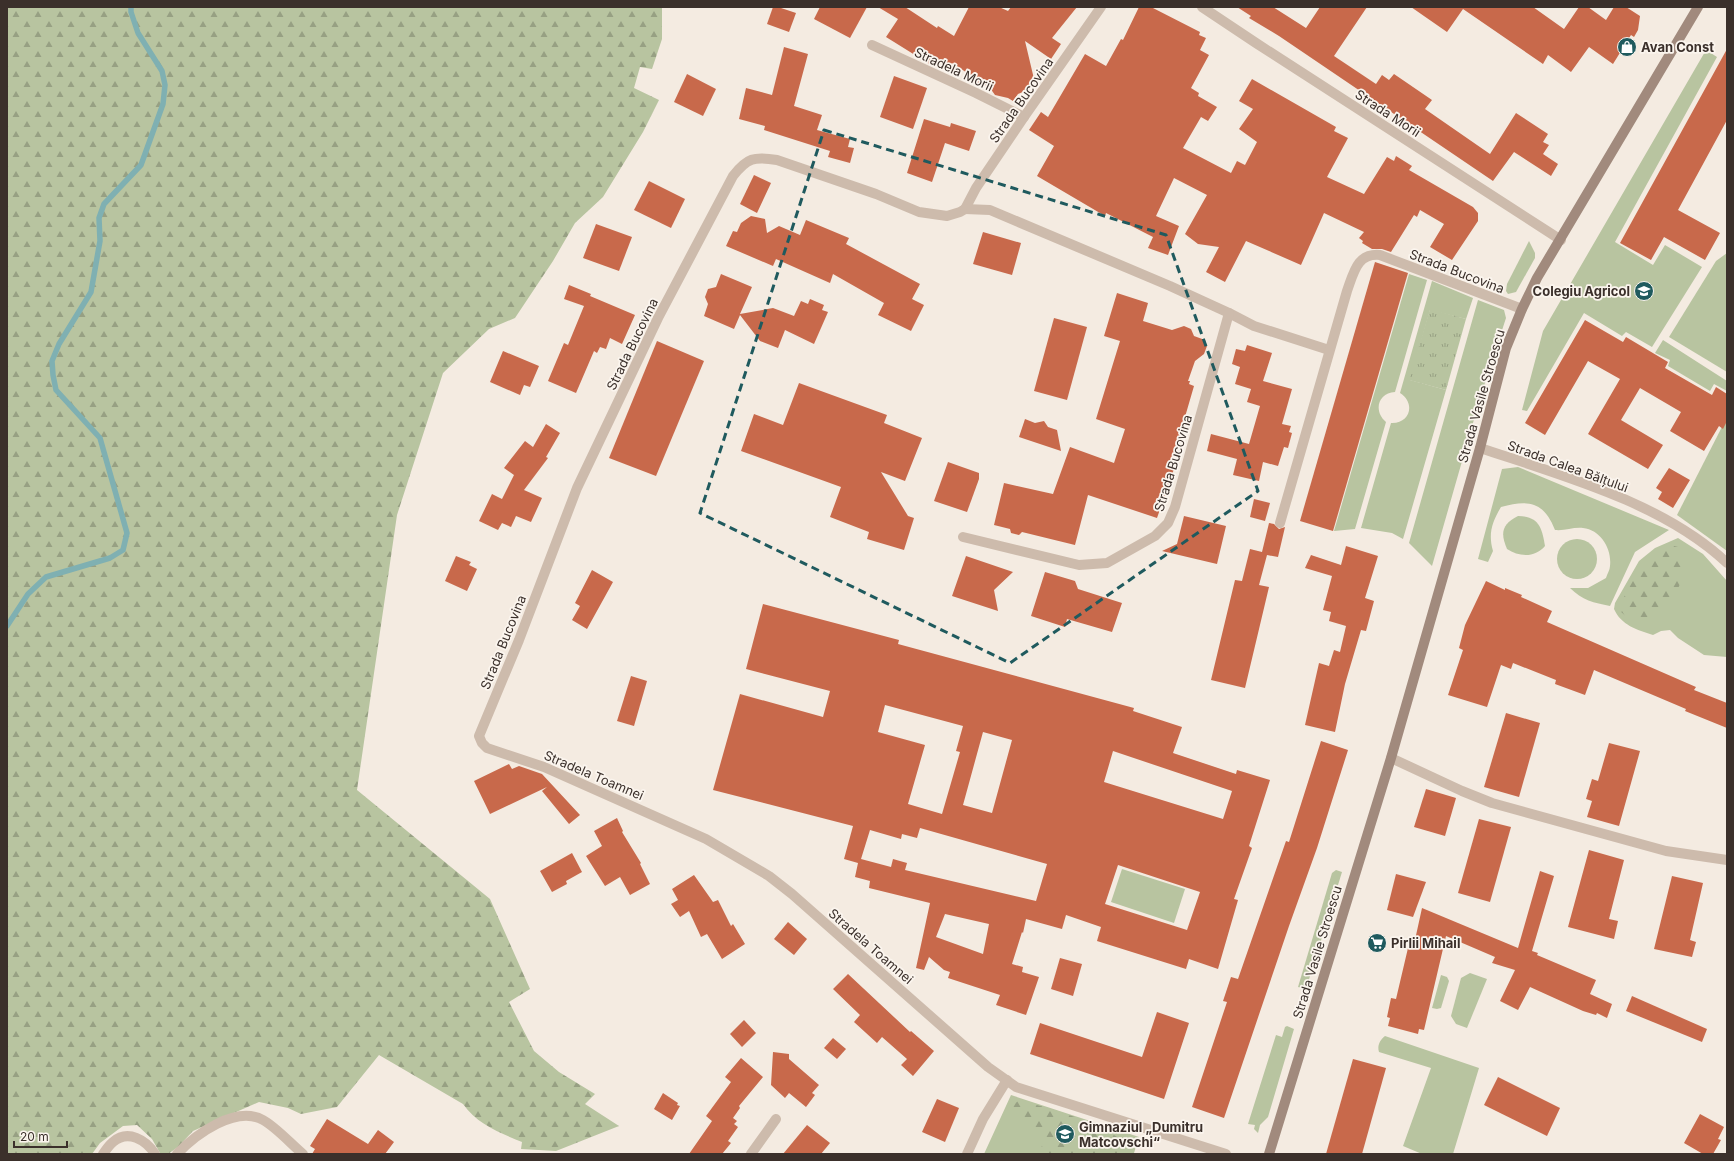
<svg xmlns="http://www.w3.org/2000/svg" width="1734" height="1161" viewBox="0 0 1734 1161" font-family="Inter,sans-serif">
  <defs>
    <pattern id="forest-firs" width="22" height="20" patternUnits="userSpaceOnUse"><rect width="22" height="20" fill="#b8c4a0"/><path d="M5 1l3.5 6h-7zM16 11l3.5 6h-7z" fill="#97a083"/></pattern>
    <pattern id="park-tufts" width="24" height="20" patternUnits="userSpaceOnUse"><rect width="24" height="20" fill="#b8c4a0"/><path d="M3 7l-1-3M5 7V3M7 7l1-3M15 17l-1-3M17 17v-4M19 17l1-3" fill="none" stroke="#97a083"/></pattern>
  </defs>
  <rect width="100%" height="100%" fill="#f4ebe1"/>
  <g fill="#b8c4a0">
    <polygon points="1706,50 1717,57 1615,242 1653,265 1665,245 1702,267 1652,347 1626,332 1622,336 1584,313 1527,411 1522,410 1543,331"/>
    <polygon points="1529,241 1535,253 1535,258 1516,292 1508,294 1506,291 1507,284"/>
    <polygon points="1727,253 1727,372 1669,337 1716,261"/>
    <path d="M1409,274L1427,280L1395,392C1378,393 1373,411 1386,422L1355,529L1334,531Z"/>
    <path d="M1432,281L1473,298L1466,319L1430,310L1410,380L1446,390L1403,539L1392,533L1361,528L1391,423C1410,424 1416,403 1400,393Z"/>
    <polygon points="1478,300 1504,310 1506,318 1481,395 1432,566 1409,543"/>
    <polygon points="1663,340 1727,381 1727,391 1714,384 1710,391 1668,366 1670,360 1655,353"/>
    <polygon points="1727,417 1727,551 1677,515"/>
    <path d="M1518,467L1669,530L1635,552L1610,606C1594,603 1582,600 1570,588H1588L1606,578C1607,574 1610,570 1610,566C1612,549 1601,530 1583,528C1573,527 1565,531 1555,530C1544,502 1529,499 1501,507C1492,522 1488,534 1493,551L1488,562L1478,559L1502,469Z"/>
    <path d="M1518,516C1539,516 1542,528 1545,546C1535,558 1519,557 1507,549C1500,533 1502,524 1518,516Z"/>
    <path d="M1678,538L1703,554L1727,581V657L1704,655L1678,638L1670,630L1661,631L1653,635C1637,630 1621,625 1614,609L1615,603L1639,561L1655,548Z"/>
    <circle cx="1577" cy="559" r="20"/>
    <polygon points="1122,869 1185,889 1174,923 1111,902"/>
    <polygon points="1336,870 1342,872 1306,989 1298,987 1332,873"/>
    <polygon points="1470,973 1487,979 1467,1028 1456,1024 1451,1016 1461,978"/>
    <polygon points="1441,975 1447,977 1449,981 1441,1008 1437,1009 1432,1008"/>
    <polygon points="1287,1026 1294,1029 1268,1117 1260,1125 1258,1133 1254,1129 1255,1125 1248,1124 1276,1035 1282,1037 1285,1027"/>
    <path d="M1385,1036L1479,1068L1453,1154H1422L1403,1146L1431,1068L1379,1052C1377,1045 1380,1040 1385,1036Z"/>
    <polygon points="1011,1095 1139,1137 1134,1153 1136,1154 984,1154"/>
  </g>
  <g fill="url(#forest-firs)">
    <path d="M7,7H662V39L652,69L640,67L634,88L659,100L643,132L603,197L575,223L553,261L515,318L489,329L443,373L397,515L357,790L490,899L530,989L509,1002L534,1051L559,1072L595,1094L585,1104L619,1126L556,1151L521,1149L522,1142C500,1133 477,1124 463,1104L379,1055L337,1107L301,1114L288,1108L259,1102L193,1131L178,1147L168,1154L160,1153L152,1139L137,1125L123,1126L100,1143L92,1154H7Z"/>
    <path d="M1670,545L1678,547C1699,575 1667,605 1646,620L1628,618L1620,611V605L1640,566L1654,553Z"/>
    <path d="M1018,1101C1041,1104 1098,1123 1117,1137C1122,1140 1125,1149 1130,1154H1040L1043,1141L1031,1124L1015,1117L1012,1106Z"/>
  </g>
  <polygon fill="url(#park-tufts)" points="1430,309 1466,319 1446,390 1409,380"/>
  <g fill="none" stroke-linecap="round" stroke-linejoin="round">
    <polyline stroke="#7fb0b2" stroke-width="5.5" points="7,626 28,594 46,577 110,558 123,550 127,533 100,438 56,390 53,375 52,361 59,344 91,292 100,241 99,218 104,204 141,165 163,104 165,85 162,71 138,33 131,12 131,7"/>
  </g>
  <g fill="#c8694b" fill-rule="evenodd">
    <polygon points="773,7 778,7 796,13 789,32 767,24"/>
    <polygon points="820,7 867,7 850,38 814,19"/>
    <polygon points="878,7 905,7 937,28 938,26 954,36 969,7 999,7 1008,11 1011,7 1077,7 1052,38 1061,44 1051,59 1025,41 1034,79 1030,89 1018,94 1013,101 1008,98 995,95 990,88 982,83 975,84 975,78 952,63 949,67 935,58 931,65 886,37 898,19"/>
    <polygon points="1139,7 1151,7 1200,32 1199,35 1206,38 1200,50 1209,55 1191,88 1199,93 1198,96 1217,107 1208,121 1201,117 1183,148 1231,173 1237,161 1245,165 1257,142 1239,129 1253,109 1239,101 1252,79 1336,127 1334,131 1348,138 1327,177 1364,194 1387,157 1394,161 1396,156 1412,166 1409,170 1473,207 1478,213 1478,221 1452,260 1430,247 1444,224 1420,210 1417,217 1414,215 1391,252 1382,249 1372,249 1362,243 1363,241 1359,238 1364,232 1324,213 1301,265 1246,241 1225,282 1206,272 1219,247 1198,244 1185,234 1207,195 1174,178 1156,216 1179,226 1168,255 1148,248 1153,237 1106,213 1105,216 1037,176 1054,146 1029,130 1041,112 1048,117 1085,54 1106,66 1121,39 1123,40"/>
    <polygon points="1237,7 1273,7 1306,28 1320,7 1367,7 1334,56 1376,84 1382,75 1389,80 1394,74 1432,100 1425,109 1490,154 1516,113 1548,134 1543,142 1549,145 1543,154 1558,164 1551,176 1514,152 1493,181 1279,36 1249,18 1251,16"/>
    <polygon points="1411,7 1533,7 1564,29 1579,7 1588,7 1606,20 1614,7 1626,7 1640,16 1638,30 1634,37 1631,35 1613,64 1589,47 1571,72 1548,55 1543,64 1463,9 1447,32"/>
    <polygon points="784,47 808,54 794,106 822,115 817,130 850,139 848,147 854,148 850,163 828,157 830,151 764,130 765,126 739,119 746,88 772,95"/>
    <polygon points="1727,49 1727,120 1678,210 1720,233 1705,260 1664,237 1651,260 1620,243"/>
    <polygon points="687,74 716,89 703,116 674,102"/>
    <polygon points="894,76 927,88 913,129 880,117"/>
    <polygon points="924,119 950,127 951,123 976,131 969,151 945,143 932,182 907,173"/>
    <polygon points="754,175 771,183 757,213 740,204"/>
    <polygon points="649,181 685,199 671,228 634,210"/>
    <polygon points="751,216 765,219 767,233 779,226 800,235 806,220 849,238 846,244 920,284 912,299 924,305 911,331 878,315 884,303 833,274 830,283 776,259 773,266 726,246 733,231 737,232 741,223"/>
    <polygon points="596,224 632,237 619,271 583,258"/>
    <polygon points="983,232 1021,243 1012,275 973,264"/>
    <polygon points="1375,262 1408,273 1333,531 1300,521"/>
    <polygon points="721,274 752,287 740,314 773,308 794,316 801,301 808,304 810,299 824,305 822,310 828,312 814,344 785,330 778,348 760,341 740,315 734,329 704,316 708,304 705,297 708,289 716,287"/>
    <polygon points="569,285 591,294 590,296 635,315 622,344 610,338 606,349 600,347 597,353 594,351 576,393 548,381 564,343 568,345 584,306 564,299"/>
    <polygon points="1117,293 1148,303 1143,321 1172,330 1184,326 1191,329 1194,336 1205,340 1207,346 1204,354 1195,361 1188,381 1190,381 1189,384 1194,386 1171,465 1175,466 1157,518 1088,495 1075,545 1022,532 1019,535 1011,533 1010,529 994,525 1004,483 1053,494 1070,447 1114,463 1125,429 1096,419 1120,341 1104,336"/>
    <polygon points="1054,318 1087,327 1067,400 1034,391"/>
    <polygon points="1585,320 1623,342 1626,337 1668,362 1665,368 1712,395 1716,387 1727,394 1727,421 1723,429 1719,426 1704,451 1670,431 1681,412 1640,388 1621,420 1663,445 1648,469 1588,434 1620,379 1588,361 1545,435 1525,423"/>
    <polygon points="657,341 704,361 656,476 609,458"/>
    <polygon points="1247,345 1272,353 1263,381 1292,389 1282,424 1291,426 1289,432 1292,433 1288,448 1284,447 1278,466 1263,462 1259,481 1233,475 1237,459 1207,451 1211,434 1249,444 1260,406 1247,402 1251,389 1235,384 1240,367 1232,364 1236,349 1245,351"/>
    <polygon points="503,351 539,366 530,387 524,385 520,395 490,382"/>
    <polygon points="799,383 887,415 884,423 922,438 905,481 881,472 908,516 914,518 904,550 867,539 869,532 830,517 841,487 741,451 754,414 783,425"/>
    <polygon points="1025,419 1035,423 1044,421 1048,427 1057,430 1061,451 1019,437"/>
    <polygon points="546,424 560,433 546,457 548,458 524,490 542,498 531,522 516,516 511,527 502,523 498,530 479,521 492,494 502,499 514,475 504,468 525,441 533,447"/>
    <polygon points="948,462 979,473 979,479 967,512 934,501"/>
    <polygon points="1669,468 1690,480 1673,508 1658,499 1662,492 1656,488"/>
    <polygon points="1254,499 1270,503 1265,521 1250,517"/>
    <polygon points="1184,516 1226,526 1217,564 1162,551 1177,544"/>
    <polygon points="1269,523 1274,524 1279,529 1285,527 1278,557 1267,555 1259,585 1269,587 1245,688 1211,680 1235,580 1242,581 1250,549 1262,552"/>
    <polygon points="1346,546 1378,556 1365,598 1374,601 1366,631 1361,630 1345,684 1335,732 1305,725 1319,663 1329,666 1334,650 1340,652 1346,626 1329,621 1331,612 1323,610 1332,576 1305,568 1311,555 1341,565"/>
    <polygon points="456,556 471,562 469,565 477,569 467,591 445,581"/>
    <polygon points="966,556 1013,572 994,590 998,611 952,596"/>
    <polygon points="592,570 613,582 587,629 572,620 580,606 575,603"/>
    <polygon points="1045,572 1075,581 1078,589 1122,603 1112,632 1067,619 1065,627 1031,616"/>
    <polygon points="1486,581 1505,590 1505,588 1522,595 1521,597 1552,611 1547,622 1696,687 1694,690 1727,703 1727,728 1685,711 1686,709 1594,670 1585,695 1555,684 1556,680 1513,663 1511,669 1501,665 1487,707 1448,695 1463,650 1459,648 1465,625"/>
    <path d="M763,604L899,640L898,644L1134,708L1133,711L1182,727L1173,753L1236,774L1237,770L1270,780L1249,846L1252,848L1234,899L1238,900L1218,969L1189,959L1186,969L1097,941L1101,927L1066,915L1062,929L1026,919L1023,933L1022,932L1012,964L1023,967L1022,972L1039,977L1026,1015L996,1005L1000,995L948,978L950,972L944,970L929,957L924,970L916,968L930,903L869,888L870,881L855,877L858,863L844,859L853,826L713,790L740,694L823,717L830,691L746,669ZM885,705L963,726L956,751L960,752L942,814L908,804L925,745L878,732ZM983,732L1012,740L992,813L963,805ZM1113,751L1232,791L1223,819L1104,782ZM920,828L1047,864L1036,901L905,870L907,863L893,859L891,867L861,859L870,830L901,839L902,834L917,838ZM1118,865L1200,892L1187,930L1105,904ZM945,914L989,924L983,954L936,937Z"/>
    <polygon points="631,676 647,681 634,726 617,721"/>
    <polygon points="1506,713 1540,723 1519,797 1484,787"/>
    <polygon points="1321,741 1348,750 1317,848 1289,926 1224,1118 1192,1107 1227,1002 1223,1001 1231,977 1238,979 1286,841 1289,842"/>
    <polygon points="1609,743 1640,751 1619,826 1587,817 1592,801 1586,799 1592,779 1598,781"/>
    <polygon points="509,764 512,769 519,766 542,774 580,815 569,824 542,791 547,787 490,814 474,781"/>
    <polygon points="1426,789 1456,798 1445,836 1414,827"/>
    <polygon points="617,818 623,831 622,832 641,863 640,864 650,884 630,895 620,877 605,886 586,856 602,846 594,831"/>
    <polygon points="1479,819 1511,827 1490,902 1458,893"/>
    <polygon points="1589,850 1624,860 1609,919 1618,921 1614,939 1568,927"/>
    <polygon points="572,853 582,872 566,881 567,884 552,892 540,871"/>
    <polygon points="1540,871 1554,876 1532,951 1538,953 1537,955 1596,980 1590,994 1612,1004 1607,1018 1597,1013 1596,1015 1583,1011 1530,987 1518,1010 1500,1001 1515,970 1492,963 1495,957 1446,936 1424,1030 1419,1029 1418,1034 1388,1026 1390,1018 1387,1017 1391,998 1396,999 1408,948 1413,949 1422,908 1518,948"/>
    <polygon points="1396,874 1426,882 1413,917 1387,910"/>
    <polygon points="694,875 713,902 718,900 731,926 733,924 745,944 722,959 707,934 701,937 689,911 680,917 671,904 678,900 672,889"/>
    <polygon points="1672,876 1703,883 1690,940 1696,942 1692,957 1654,949"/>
    <polygon points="788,922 807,939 794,955 774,939"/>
    <polygon points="1060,958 1082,964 1073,996 1051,989"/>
    <polygon points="848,974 910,1032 911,1031 934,1051 913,1076 901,1065 907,1059 882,1037 877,1043 854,1022 860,1015 833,989"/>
    <polygon points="1632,996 1707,1029 1702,1042 1626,1011"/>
    <polygon points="1157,1012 1189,1023 1164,1099 1030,1054 1040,1023 1142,1057"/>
    <polygon points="744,1020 756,1033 742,1047 730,1034"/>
    <polygon points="833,1038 846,1049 837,1059 824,1048"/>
    <polygon points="773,1052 789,1054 789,1059 819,1085 812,1093 815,1095 806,1107 789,1093 785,1098 771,1085"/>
    <polygon points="741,1058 763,1077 739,1106 740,1108 733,1118 737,1121 734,1124 738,1127 728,1141 731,1143 722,1154 689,1154 712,1121 706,1116 731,1082 725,1077"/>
    <polygon points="1353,1059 1386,1068 1362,1154 1326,1154"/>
    <polygon points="1498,1077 1560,1108 1547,1136 1484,1105"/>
    <polygon points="663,1093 678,1103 677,1105 680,1106 672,1120 654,1109"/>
    <polygon points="937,1099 959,1108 945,1142 922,1132"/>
    <polygon points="1700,1114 1724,1127 1718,1139 1721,1140 1713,1154 1703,1154 1684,1143"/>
    <polygon points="327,1119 368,1144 378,1130 394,1142 385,1154 312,1154 315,1149 310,1146"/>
    <polygon points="807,1125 830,1143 821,1154 783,1154"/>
  </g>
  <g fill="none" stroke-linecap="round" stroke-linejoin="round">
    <g stroke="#cdbbac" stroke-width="10">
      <path d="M1101,7L1024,117L976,188L965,209L960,212L947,216L919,212L876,194L777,160C754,156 747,158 733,176L658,318L577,488L519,640L479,736L482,743L487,748L544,767L706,839L769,876L792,894L988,1067L1016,1087L1226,1154"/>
      <polyline points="1202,7 1256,43 1561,240"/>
      <polyline points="872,45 976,93 1024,117"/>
      <polyline points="1229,313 1254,326 1329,350"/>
      <path d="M1480,448C1561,475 1664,503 1727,563"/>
      <path d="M1280,523L1347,291C1354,272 1357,253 1380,255L1522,309"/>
      <polyline points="963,537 1079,565 1107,563 1155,536 1168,523 1175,507 1229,313 1170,286 990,210 965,209"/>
      <polyline points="1391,758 1462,791 1492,803 1666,851 1727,860"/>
      <path d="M103,1154C106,1150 109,1145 113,1142C128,1129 146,1140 155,1154"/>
      <path d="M177,1154C196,1134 236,1105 263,1120C276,1127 292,1145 303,1154"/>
      <polyline points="751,1154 776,1119"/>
      <polyline points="967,1154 983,1119 1007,1080"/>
    </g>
    <polyline stroke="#a18a7d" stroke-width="10" points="1269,1154 1391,758 1480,448 1506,348 1522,309 1537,278 1698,7"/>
  </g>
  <path fill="none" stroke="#1f5a5e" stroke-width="3" stroke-dasharray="8 5" stroke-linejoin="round" d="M824,130L1166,235L1258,491L1010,663L700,513Z"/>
  <defs>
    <symbol id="shop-disc" viewBox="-11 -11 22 22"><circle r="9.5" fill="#1f5a5e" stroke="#fbf5ee"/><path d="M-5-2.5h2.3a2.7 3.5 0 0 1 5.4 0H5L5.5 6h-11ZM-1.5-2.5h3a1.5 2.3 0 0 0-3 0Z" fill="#fff"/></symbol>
    <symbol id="university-disc" viewBox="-11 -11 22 22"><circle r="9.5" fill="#1f5a5e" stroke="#fbf5ee"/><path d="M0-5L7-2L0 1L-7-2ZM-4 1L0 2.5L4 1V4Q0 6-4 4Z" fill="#fff"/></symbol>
    <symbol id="supermarket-disc" viewBox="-11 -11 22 22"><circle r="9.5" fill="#1f5a5e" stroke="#fbf5ee"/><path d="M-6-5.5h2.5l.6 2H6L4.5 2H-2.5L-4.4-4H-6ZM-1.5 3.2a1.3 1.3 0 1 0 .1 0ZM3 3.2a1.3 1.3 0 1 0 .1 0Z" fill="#fff"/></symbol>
    <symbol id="school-disc" viewBox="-11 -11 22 22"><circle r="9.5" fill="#1f5a5e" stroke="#fbf5ee"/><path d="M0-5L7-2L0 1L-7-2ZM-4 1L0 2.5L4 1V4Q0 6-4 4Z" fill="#fff"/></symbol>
  </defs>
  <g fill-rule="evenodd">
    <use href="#shop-disc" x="1616" y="36" width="22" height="22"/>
    <use href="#university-disc" x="1633" y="280" width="22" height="22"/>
    <use href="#supermarket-disc" x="1366" y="932" width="22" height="22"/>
    <use href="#school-disc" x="1054" y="1123" width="22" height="22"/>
  </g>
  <g text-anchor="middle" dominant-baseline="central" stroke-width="3.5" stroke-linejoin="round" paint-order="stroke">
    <g font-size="13" font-weight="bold" fill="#3b302b" stroke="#fbf5ee" text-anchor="start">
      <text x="1641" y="47">Avan Const</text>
      <text x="1630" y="291" text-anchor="end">Colegiu Agricol</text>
      <text x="1391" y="943">Pirlii Mihail</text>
      <text x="1079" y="1127">Gimnaziul „Dumitru<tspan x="1079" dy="15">Matcovschi“</tspan></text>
    </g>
    <g font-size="13" fill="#3b302b" stroke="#fbf5ee">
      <text transform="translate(954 69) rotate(25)">Stradela Morii</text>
      <text transform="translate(1021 100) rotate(-55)">Strada Bucovina</text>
      <text transform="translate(1388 113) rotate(33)">Strada Morii</text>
      <text transform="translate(1457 271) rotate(21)">Strada Bucovina</text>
      <text transform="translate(632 344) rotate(-64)">Strada Bucovina</text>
      <text transform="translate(1481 396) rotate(-74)">Strada Vasile Stroescu</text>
      <text transform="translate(1173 463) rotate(-73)">Strada Bucovina</text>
      <text transform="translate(1568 466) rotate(20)">Strada Calea Bălțului</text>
      <text transform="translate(503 642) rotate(-68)">Strada Bucovina</text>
      <text transform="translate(594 775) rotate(23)">Stradela Toamnei</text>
      <text transform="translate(871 946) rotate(41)">Stradela Toamnei</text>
      <text transform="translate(1317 952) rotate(-73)">Strada Vasile Stroescu</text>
    </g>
  </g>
  <rect width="1734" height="1161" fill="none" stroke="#3b302b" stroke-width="16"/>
  <path d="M14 1141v6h53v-6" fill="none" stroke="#3b302b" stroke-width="2"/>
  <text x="20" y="1141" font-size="12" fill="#3b302b" stroke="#fbf5ee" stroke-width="3" paint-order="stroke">20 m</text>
</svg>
